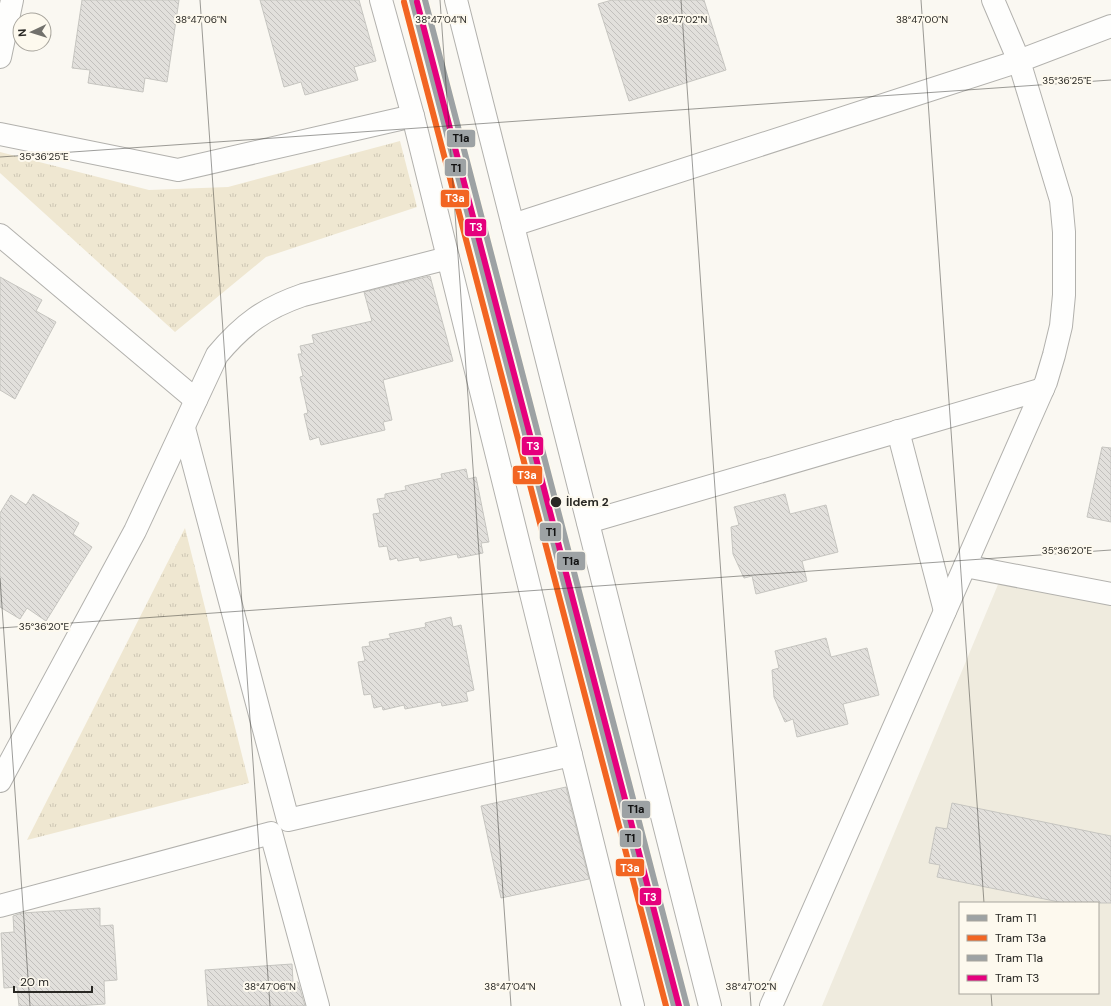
<svg xmlns="http://www.w3.org/2000/svg" width="1111" height="1006" viewBox="0 0 1111 1006" font-family="'DM Sans',sans-serif">
  <defs>
    <pattern id="grass-tufts" width="24" height="20" patternUnits="userSpaceOnUse"><rect width="24" height="20" fill="#efe7d1"/><path d="M3 7l-1-3M5 7V3M7 7l1-3M15 17l-1-3M17 17v-4M19 17l1-3" fill="none" stroke="#cdc6b3"/></pattern>
    <pattern id="building-back-hatch" width="6" height="6" patternUnits="userSpaceOnUse"><rect width="6" height="6" fill="#e2e0dc"/><path d="M-1 5l2 2M0 0l6 6M5-1l2 2" fill="none" stroke="#c2c0bd"/></pattern>
  </defs>
  <rect width="100%" height="100%" fill="#faf8f2"/>
  <path fill="#efebde" fill-rule="evenodd" d="M1002,575L1111,597V1006H822ZM960,903H1098V993H960Z"/>
  <g fill="url(#grass-tufts)">
    <polygon points="400,141 417,207 266,257 175,332 0,173 0,152 149,190 228,187"/>
    <polygon points="185,528 249,783 27,840"/>
  </g>
  <g fill="url(#building-back-hatch)" stroke="#c6c5c0">
    <polygon points="82,0 179,0 167,82 145,78 143,92 88,83 90,70 72,68"/>
    <polygon points="260,0 359,0 376,61 354,67 358,80 305,95 301,82 284,87"/>
    <polygon points="612,0 704,0 726,70 629,101 598,4"/>
    <polygon points="430,276 453,361 383,380 392,420 383,422 385,430 321,445 319,437 310,440 304,414 308,413 300,377 303,376 298,354 302,354 300,346 314,343 312,335 372,321 364,292"/>
    <polygon points="0,277 42,300 36,311 56,322 15,399 0,390"/>
    <polygon points="1102,447 1111,448 1111,522 1087,517"/>
    <polygon points="466,469 468,479 476,477 489,542 481,543 483,553 458,558 457,554 420,561 419,557 398,561 397,558 390,560 387,546 379,547 373,514 380,513 377,499 385,498 385,494 406,490 405,486 442,478 441,474"/>
    <polygon points="33,494 79,523 73,534 92,547 46,621 27,608 20,619 0,607 0,513 11,495 26,505"/>
    <polygon points="785,494 790,514 826,505 838,552 802,561 807,581 756,594 752,576 744,578 733,554 731,527 739,525 734,507"/>
    <polygon points="451,617 453,627 461,625 474,690 466,692 468,701 442,706 441,702 405,709 404,705 383,710 382,706 374,708 371,694 364,695 358,662 365,661 362,647 370,646 369,642 391,638 389,634 426,627 425,623"/>
    <polygon points="826,638 831,657 867,648 879,695 843,704 848,724 797,737 793,719 785,722 774,697 772,670 779,668 775,651"/>
    <polygon points="566,787 589,879 501,898 481,806"/>
    <polygon points="952,803 1111,836 1111,903 1064,903 937,877 940,865 929,863 936,827 947,829"/>
    <polygon points="100,908 100,926 113,925 117,980 104,981 105,1004 76,1006 19,1006 17,987 4,988 1,933 14,932 13,916 22,913"/>
    <polygon points="292,964 293,982 298,982 305,1006 208,1006 205,970"/>
  </g>
  <g fill="none" stroke-linecap="round" stroke-linejoin="round">
    <defs>
      <g id="minor">
        <polyline points="381,0 413,116 633,1006"/>
        <polyline points="456,0 710,1006"/>
        <polyline points="0,57 12,0"/>
        <polyline points="0,134 178,170 413,116"/>
        <polyline points="513,225 1019,61 1111,26"/>
        <polyline points="0,235 196,400"/>
        <polyline points="184,428 288,820 571,755"/>
        <polyline points="898,431 945,611"/>
        <polyline points="588,522 1043,389"/>
        <polyline points="965,566 1111,594"/>
        <path d="M0,781L135,531L217,355C243,324 265,308 303,295L448,258"/>
        <polyline points="0,906 271,833 318,1006"/>
        <polyline points="771,1006 1046,382 1054,355 1061,326 1064,295 1064,232 1061,200 1019,61 993,0"/>
      </g>
    </defs>
    <use href="#minor" stroke="#b2b1ad" stroke-width="24"/>
    <use href="#minor" stroke="#fefefd" stroke-width="22"/>
    <defs>
      <polyline id="tram-1" points="412,0 674,1006"/>
      <polyline id="tram-2" points="404,2 666,1006"/>
      <polyline id="tram-3" points="425,0 687,1006"/>
      <polyline id="tram-4" points="417,2 679,1006"/>
    </defs>
    <use href="#tram-1" stroke="#fdf9ee" stroke-width="9"/>
    <use href="#tram-2" stroke="#fdf9ee" stroke-width="9"/>
    <use href="#tram-3" stroke="#fdf9ee" stroke-width="9"/>
    <use href="#tram-4" stroke="#fdf9ee" stroke-width="9"/>
    <use href="#tram-1" stroke="#9da2a4" stroke-width="6"/>
    <use href="#tram-2" stroke="#f26522" stroke-width="6"/>
    <use href="#tram-3" stroke="#9da2a4" stroke-width="6"/>
    <use href="#tram-4" stroke="#e5007d" stroke-width="6"/>
  </g>
  <path fill="none" stroke="#292824" stroke-width="1" stroke-opacity="0.45" d="M200,0L270,1006M440,0L511,1006M681,0L751,1006M921,0L984,903M0,157L1111,80M0,578L30,1006M0,628L1111,550M991,993L992,1006"/>
  <circle fill="#292824" stroke="#fdf9ee" stroke-width="1.5" cx="556" cy="502" r="6"/>
  <g text-anchor="middle" dominant-baseline="central" stroke-width="4" stroke-linejoin="round" paint-order="stroke">
    <g font-size="12" font-weight="bold" fill="#292824" stroke="#fdf9ee" text-anchor="start">
      <text x="566" y="502">İldem 2</text>
    </g>
  </g>
  <g font-size="10" text-anchor="middle" fill="#292824" stroke="#fdf9ee" stroke-width="4" stroke-linejoin="round" paint-order="stroke">
    <text x="201" y="23">38°47'06"N</text>
    <text x="441" y="23">38°47'04"N</text>
    <text x="682" y="23">38°47'02"N</text>
    <text x="922" y="23">38°47'00"N</text>
    <text x="1067" y="84">35°36'25"E</text>
    <text x="44" y="160">35°36'25"E</text>
    <text x="1067" y="554">35°36'20"E</text>
    <text x="44" y="630">35°36'20"E</text>
    <text x="270" y="990">38°47'06"N</text>
    <text x="510" y="990">38°47'04"N</text>
    <text x="751" y="990">38°47'02"N</text>
  </g>
  <g stroke="#fdf9ee" stroke-width="1.5">
    <rect x="446" y="129" width="30" height="19" rx="4" fill="#9da2a4"/>
    <rect x="444" y="158" width="23" height="19" rx="4" fill="#9da2a4"/>
    <rect x="440" y="189" width="30" height="19" rx="4" fill="#f26522"/>
    <rect x="464" y="218" width="23" height="19" rx="4" fill="#e5007d"/>
    <rect x="521" y="436" width="23" height="20" rx="4" fill="#e5007d"/>
    <rect x="512" y="465" width="31" height="20" rx="4" fill="#f26522"/>
    <rect x="539" y="522" width="23" height="20" rx="4" fill="#9da2a4"/>
    <rect x="556" y="551" width="30" height="20" rx="4" fill="#9da2a4"/>
    <rect x="621" y="800" width="30" height="19" rx="4" fill="#9da2a4"/>
    <rect x="619" y="829" width="23" height="19" rx="4" fill="#9da2a4"/>
    <rect x="615" y="858" width="30" height="19" rx="4" fill="#f26522"/>
    <rect x="639" y="887" width="23" height="19" rx="4" fill="#e5007d"/>
  </g>
  <g font-size="11" text-anchor="middle" font-weight="bold" fill="#fff">
    <text x="455" y="202">T3a</text>
    <text x="476" y="231">T3</text>
    <text x="533" y="450">T3</text>
    <text x="527" y="479">T3a</text>
    <text x="630" y="872">T3a</text>
    <text x="650" y="901">T3</text>
  </g>
  <g font-size="11" text-anchor="middle" font-weight="bold" fill="#111">
    <text x="461" y="142">T1a</text>
    <text x="456" y="172">T1</text>
    <text x="551" y="536">T1</text>
    <text x="571" y="565">T1a</text>
    <text x="636" y="813">T1a</text>
    <text x="630" y="842">T1</text>
  </g>
  <rect x="959" y="902" width="140" height="92" fill="#fdf9ee" stroke="#a8a59d"/>
  <rect x="967" y="915" width="20" height="6" fill="#9da2a4" stroke="#a8a59d"/>
  <text x="995" y="922" font-size="12" fill="#292824">Tram T1</text>
  <rect x="967" y="935" width="20" height="6" fill="#f26522" stroke="#a8a59d"/>
  <text x="995" y="942" font-size="12" fill="#292824">Tram T3a</text>
  <rect x="967" y="955" width="20" height="6" fill="#9da2a4" stroke="#a8a59d"/>
  <text x="995" y="962" font-size="12" fill="#292824">Tram T1a</text>
  <rect x="967" y="975" width="20" height="6" fill="#e5007d" stroke="#a8a59d"/>
  <text x="995" y="982" font-size="12" fill="#292824">Tram T3</text>
  <g transform="translate(32 32) rotate(266)"><circle r="19" fill="#fdf9ee" stroke="#a8a59d"/>
  <path d="M0-3L7 15L0 10L-7 15Z" fill="#72716c"/>
  <text y="-6" font-size="11" font-weight="bold" text-anchor="middle" fill="#292824">N</text>
  </g>
  <path d="M14 986v6h78v-6" fill="none" stroke="#292824" stroke-width="2"/>
  <text x="20" y="986" font-size="12" fill="#292824" stroke="#fdf9ee" stroke-width="3" paint-order="stroke">20 m</text>
</svg>
